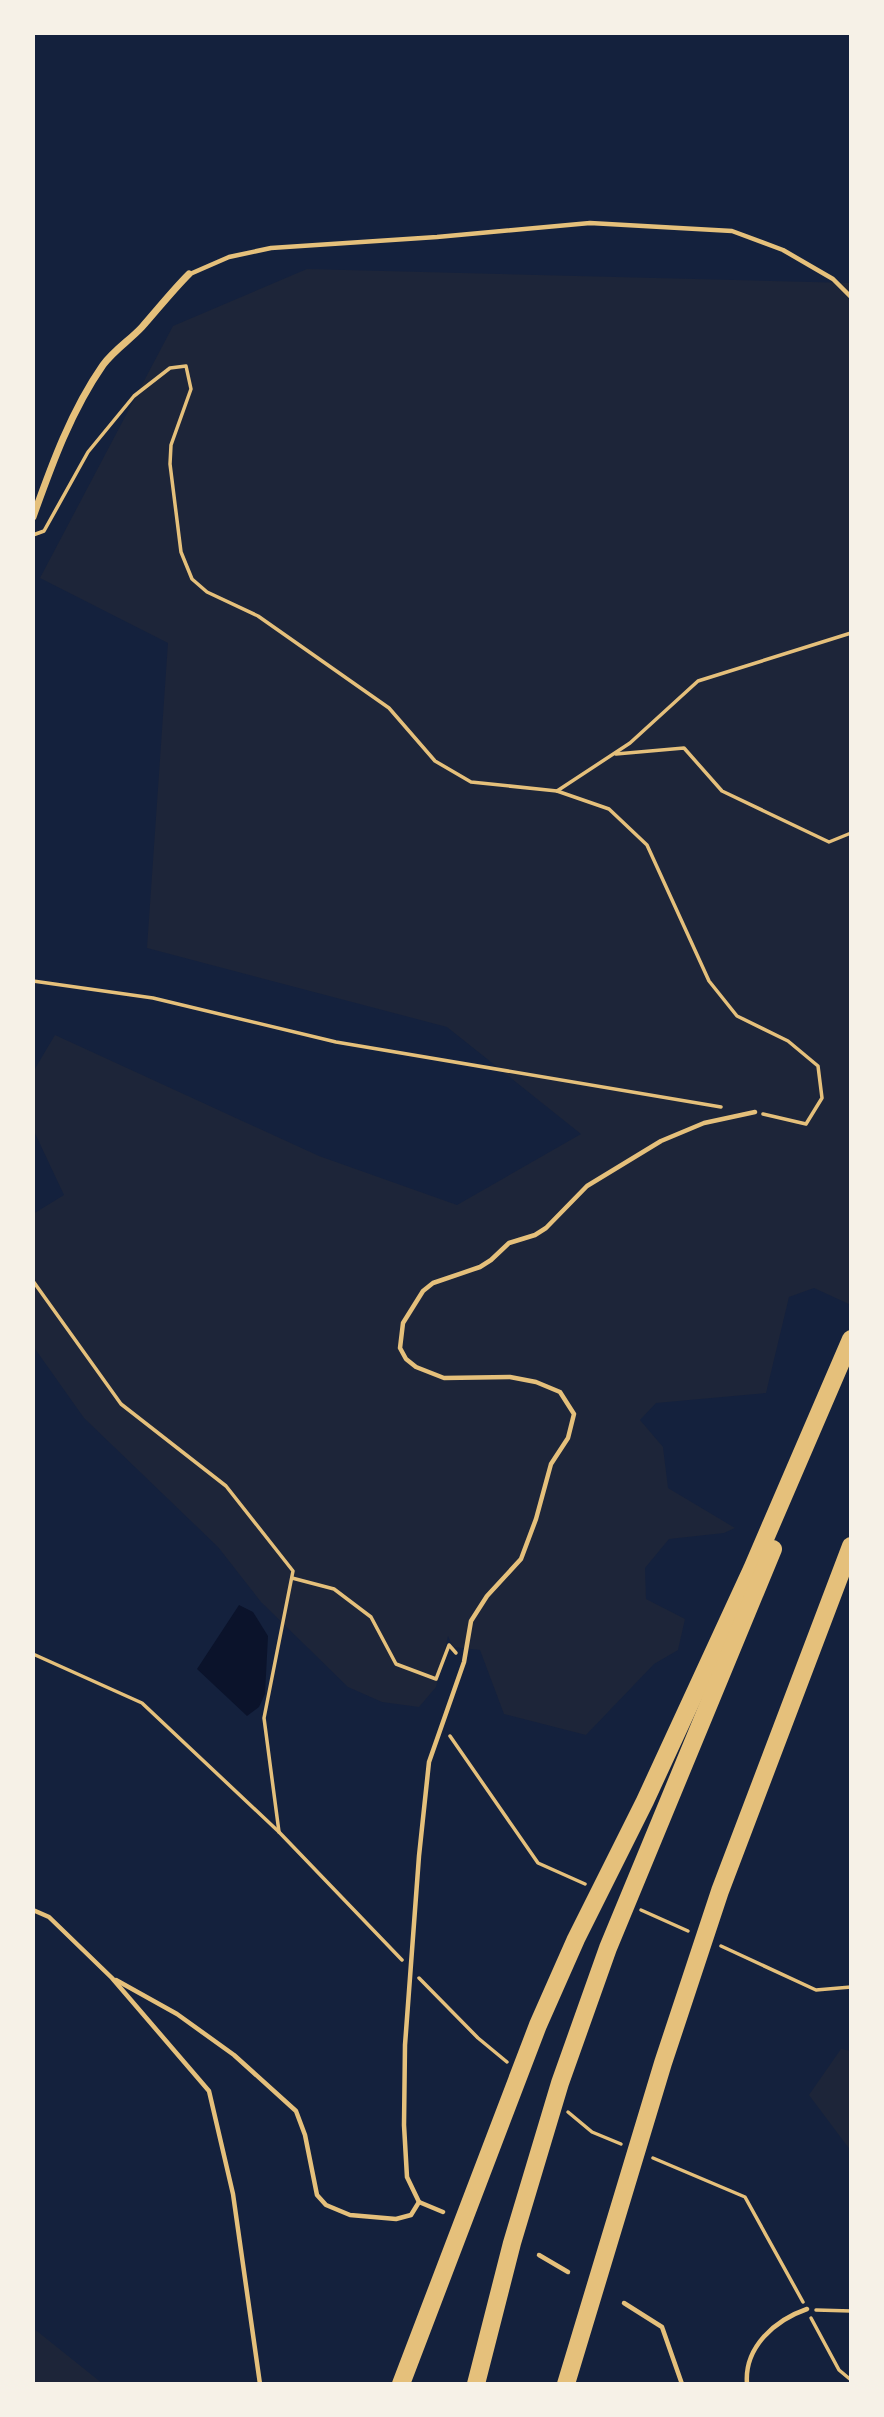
<svg xmlns="http://www.w3.org/2000/svg" width="884" height="2417" viewBox="0 0 884 2417" font-family="'Crimson Pro',serif">
  <rect width="100%" height="100%" fill="#14213d"/>
  <g fill="#1d2539">
    <polygon points="307,269 851,283 851,1305 814,1288 789,1297 766,1393 656,1403 640,1420 663,1447 668,1488 735,1528 724,1533 669,1539 645,1568 646,1599 685,1619 678,1650 654,1664 586,1735 504,1714 480,1650 453,1647 448,1636 436,1687 419,1707 382,1702 348,1687 261,1602 218,1547 84,1418 33,1346 33,1214 64,1195 33,1129 33,1072 55,1035 319,1156 457,1205 581,1134 447,1027 147,948 168,643 40,578 173,326"/>
    <polygon points="841,2049 851,2051 851,2151 809,2095"/>
    <polygon points="33,2328 103,2384 33,2384"/>
  </g>
  <polygon fill="#0b132b" points="239,1605 253,1612 268,1636 265,1694 259,1707 247,1716 197,1669"/>
  <g fill="none" stroke-linecap="round" stroke-linejoin="round">
    <g stroke="#e5c07b" stroke-width="3.5">
      <polyline points="33,535 44,531 88,452 134,396 170,368 186,366 191,389 171,445 170,464 181,552 192,579 207,592 258,616 389,708 435,761 471,782 557,791 609,809 647,845 709,981 737,1016 788,1041 818,1066 822,1098 806,1124 763,1114"/>
      <polyline points="616,754 684,748 722,791 829,842 851,833"/>
      <polyline points="557,791 630,743 698,681 851,633"/>
      <polyline points="33,981 153,998 336,1042 721,1107"/>
      <polyline points="33,1281 121,1404 226,1486 293,1571 264,1718 279,1832"/>
      <polyline points="292,1578 334,1589 371,1617 396,1664 436,1679 449,1645 456,1653"/>
      <polyline points="33,1654 142,1703 279,1832 402,1960"/>
      <polyline points="450,1736 538,1863 585,1884"/>
      <polyline points="641,1910 688,1931"/>
      <polyline points="721,1946 816,1990 851,1987"/>
      <polyline points="419,1978 478,2038 507,2062"/>
      <polyline points="568,2112 592,2132 621,2144"/>
      <polyline points="653,2158 745,2197 803,2302"/>
      <polyline points="816,2310 851,2311"/>
      <polyline points="811,2318 839,2370 851,2380"/>
    </g>
    <g stroke="#e5c07b" stroke-width="4.5">
      <polyline points="190,274 229,257 271,248 437,237 590,223 732,231 783,250 833,279 851,297"/>
      <polyline points="33,1910 49,1917 112,1978 209,2091 233,2194 260,2384"/>
      <polyline points="116,1980 177,2014 234,2055 296,2111 305,2135 317,2195 326,2205 350,2215 396,2219 411,2215 419,2202"/>
      <polyline points="443,2212 419,2202 407,2177 404,2125 405,2045 419,1856 429,1762 464,1662 471,1621 487,1596 521,1559 536,1519 551,1464 568,1438 574,1414 560,1392 536,1382 510,1377 444,1378 416,1367 406,1359 400,1348 403,1323 423,1291 433,1283 480,1267 491,1260 509,1243 535,1235 546,1228 587,1186 661,1141 704,1123 755,1112"/>
      <polyline points="539,2255 568,2272"/>
      <polyline points="624,2303 662,2327 682,2384"/>
      <path d="M747,2384C744,2347 775,2320 807,2309"/>
    </g>
    <path stroke="#e5c07b" stroke-width="7" d="M33,517C52,464 71,411 103,365C114,350 130,340 142,327C158,309 172,291 189,274"/>
    <g stroke="#e5c07b" stroke-width="18">
      <polyline points="401,2384 538,2025 576,1939 645,1801 752,1569 851,1339"/>
      <polyline points="476,2384 512,2243 560,2083 608,1948 773,1549"/>
      <polyline points="566,2384 663,2063 720,1891 851,1546"/>
    </g>
  </g>
  <rect width="884" height="2417" fill="none" stroke="#f6f1e7" stroke-width="70"/>
</svg>
